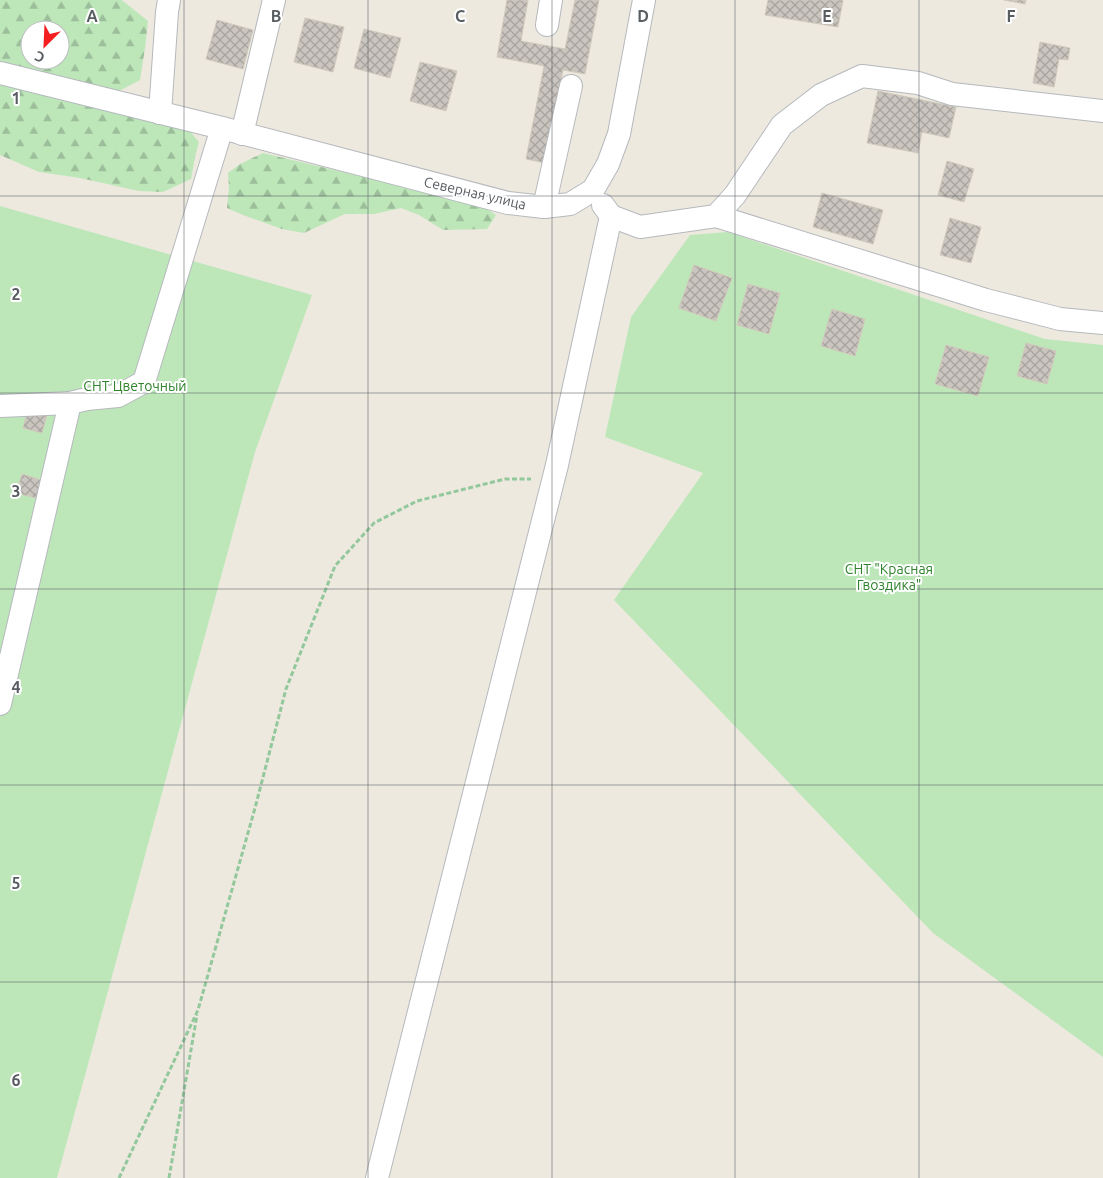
<svg xmlns="http://www.w3.org/2000/svg" width="1103" height="1178" viewBox="0 0 1103 1178" font-family="Ubuntu,sans-serif">
  <defs>
    <pattern id="forest-firs" width="22" height="20" patternUnits="userSpaceOnUse" patternTransform="scale(1.25)"><rect width="22" height="20" fill="#bde7b9"/><path d="M5 1l3.5 6h-7zM16 11l3.5 6h-7z" fill="#9cbe9a"/></pattern>
    <pattern id="building-cross-hatch" width="8" height="8" patternUnits="userSpaceOnUse" patternTransform="scale(1.25)"><rect width="8" height="8" fill="#cac5be"/><path d="M0 0l8 8M0 8l8-8" fill="none" stroke="#a7a39e"/></pattern>
  </defs>
  <rect width="100%" height="100%" fill="#ede9df"/>
  <g fill="#bde7b9">
    <polygon points="0,206 312,295 255,452 57,1178 0,1178"/>
    <polygon points="728,232 1045,339 1103,345 1103,1057 933,933 614,600 703,473 605,437 631,317 690,235"/>
  </g>
  <g fill="url(#forest-firs)" fill-rule="evenodd">
    <path d="M0,0H121L123,1L148,21L145,48L140,80L119,91L0,61ZM30,30H60V60H30Z"/>
    <polygon points="0,79 186,127 199,142 195,157 191,179 163,192 139,191 80,178 39,172 0,155"/>
    <polygon points="263,153 481,205 496,215 487,229 443,230 419,215 401,208 374,214 345,214 304,233 282,229 243,215 227,208 229,187 228,173 240,164"/>
  </g>
  <g fill="url(#building-cross-hatch)" stroke="#d2cabd">
    <polygon points="507,0 528,0 521,41 565,49 575,0 599,0 585,74 563,70 545,163 526,159 544,66 497,57"/>
    <polygon points="768,0 843,0 838,27 765,15"/>
    <polygon points="1004,0 1026,0 1025,4"/>
    <polygon points="305,18 344,27 333,72 294,62"/>
    <polygon points="217,20 253,30 243,69 206,59"/>
    <polygon points="364,29 401,38 390,78 354,68"/>
    <polygon points="1040,42 1070,48 1068,60 1059,59 1054,87 1033,83"/>
    <polygon points="420,62 457,71 446,111 410,101"/>
    <polygon points="878,91 956,107 949,138 922,132 918,153 867,143"/>
    <polygon points="947,161 974,169 964,202 938,195"/>
    <polygon points="822,193 883,210 873,244 813,227"/>
    <polygon points="950,218 981,227 971,263 940,255"/>
    <polygon points="694,265 732,278 716,321 679,308"/>
    <polygon points="748,284 780,293 769,334 737,325"/>
    <polygon points="832,309 865,319 855,356 821,346"/>
    <polygon points="1026,343 1056,351 1047,384 1017,376"/>
    <polygon points="946,345 989,357 978,396 935,384"/>
    <polygon points="28,409 47,415 42,433 23,428"/>
    <polygon points="22,474 41,480 36,498 16,493"/>
  </g>
  <g fill="none" stroke-linecap="round" stroke-linejoin="round">
    <defs>
      <g id="minor">
        <polyline points="547,25 551,0"/>
        <polyline points="0,73 222,128 508,203 544,207 570,204 593,190 608,164 619,134 644,0"/>
        <polyline points="160,113 167,12 169,0"/>
        <polyline points="242,134 274,0"/>
        <polyline points="603,205 611,216 640,227 716,216 735,195 782,125 821,95 862,76 918,83 952,94 1103,111"/>
        <polyline points="544,207 571,86"/>
        <polyline points="716,216 986,300 1060,319 1103,323"/>
        <polyline points="0,406 70,403"/>
        <polyline points="0,704 70,403 87,399 118,396 144,382 222,128"/>
        <polyline points="377,1178 557,465 611,216"/>
      </g>
    </defs>
    <use href="#minor" stroke="#b5b9bd" stroke-width="24"/>
    <g stroke="#92c89c" stroke-width="3" stroke-dasharray="5 2.5" stroke-linecap="butt">
      <polyline points="119,1178 198,1010 255,808 286,689 335,566 374,523 417,501 505,479 531,479"/>
      <polyline points="169,1178 197,1015"/>
    </g>
    <use href="#minor" stroke="#fff" stroke-width="22"/>
  </g>
  <path fill="none" stroke="#585d62" stroke-width="1" stroke-opacity="0.55" d="M184,0V1178M368,0V1178M552,0V1178M735,0V1178M919,0V1178M0,196H1103M0,393H1103M0,589H1103M0,785H1103M0,982H1103"/>
  <g text-anchor="middle" dominant-baseline="central" stroke-width="4" stroke-linejoin="round" paint-order="stroke">
    <g font-size="14" fill="#585d62" stroke="#fff">
      <text transform="translate(475 193) rotate(13)">Северная улица</text>
    </g>
    <g font-size="14" fill="#31832e" stroke="#fff">
      <text x="135" y="386">СНТ Цветочный</text>
      <text x="889" y="569">СНТ "Красная<tspan x="889" dy="16">Гвоздика"</tspan></text>
    </g>
  </g>
  <g font-size="16" text-anchor="middle" font-weight="bold" fill="#585d62" stroke="#fff" stroke-width="4" stroke-linejoin="round" paint-order="stroke">
    <text x="92" y="22">A</text>
    <text x="276" y="22">B</text>
    <text x="460" y="22">C</text>
    <text x="643" y="22">D</text>
    <text x="827" y="22">E</text>
    <text x="1011" y="22">F</text>
    <text x="16" y="104">1</text>
    <text x="16" y="300">2</text>
    <text x="16" y="497">3</text>
    <text x="16" y="693">4</text>
    <text x="16" y="889">5</text>
    <text x="16" y="1086">6</text>
  </g>
  <g transform="translate(45 45) rotate(204)"><circle r="24" fill="#ffffff" stroke="#bcbec0"/>
  <path d="M0-4L9 19L0 12L-9 19Z" fill="#f41e1f"/>
  <text y="-8" font-size="14" font-weight="bold" text-anchor="middle" fill="#585d62">С</text>
  </g>
</svg>
